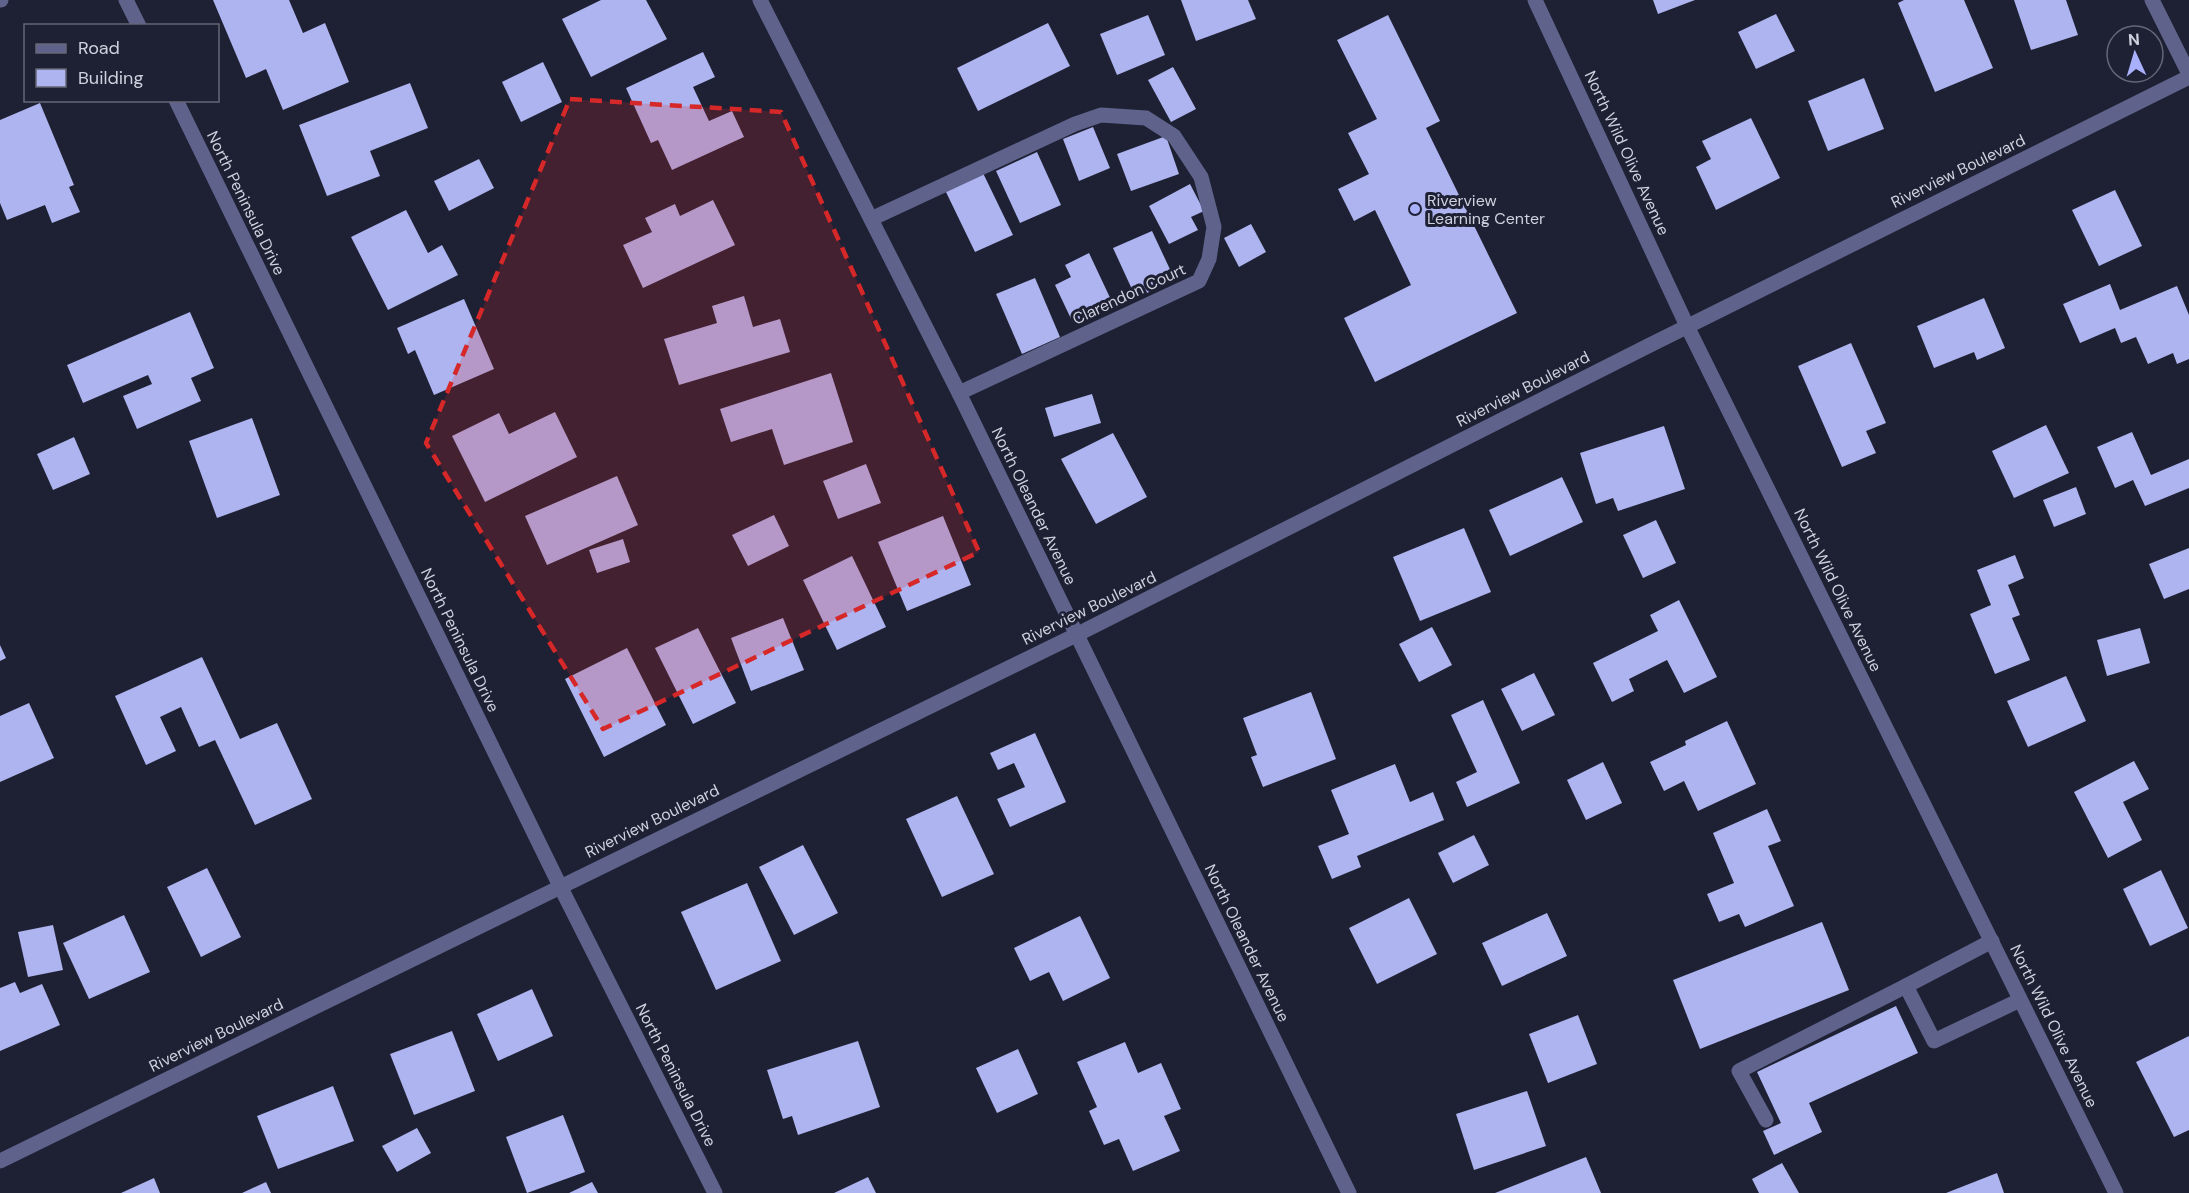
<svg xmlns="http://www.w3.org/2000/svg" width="2189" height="1193" viewBox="0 0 2189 1193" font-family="'DM Sans',sans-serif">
  <rect width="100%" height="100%" fill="#1e2033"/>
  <g fill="#adb4ef">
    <polygon points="213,0 289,0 303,33 325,23 349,82 283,110 266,69 246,78"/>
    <polygon points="601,0 646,0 667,39 591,77 562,19"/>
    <polygon points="1181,0 1248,0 1256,19 1196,41"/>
    <polygon points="1653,0 1695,0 1658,14"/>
    <polygon points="1904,0 1964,0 1993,68 1935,92 1898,3"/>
    <polygon points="2014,0 2066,0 2078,35 2031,50"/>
    <polygon points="1776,14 1795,51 1756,69 1738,32"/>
    <polygon points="1148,15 1165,55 1117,75 1100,34"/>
    <polygon points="1388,15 1440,121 1426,128 1517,313 1375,382 1344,318 1411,285 1375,210 1354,221 1338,189 1369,174 1348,133 1377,119 1337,40"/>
    <polygon points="1048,23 1070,66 978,111 957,68"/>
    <polygon points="703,52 715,77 693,87 709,121 732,111 744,137 672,170 658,140 651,143 626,88"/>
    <polygon points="543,62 562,102 521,122 502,82"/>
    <polygon points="1173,67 1196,109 1171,122 1148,80"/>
    <polygon points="1864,78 1884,129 1828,151 1808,101"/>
    <polygon points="410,83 428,128 370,151 380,176 327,196 299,125"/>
    <polygon points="40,103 74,185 69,187 80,212 52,223 45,205 7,220 0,203 0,120"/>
    <polygon points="1751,118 1780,178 1716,210 1696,167 1711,159 1702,141"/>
    <polygon points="1093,127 1110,168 1079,181 1063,139"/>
    <polygon points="1166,136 1179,174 1131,191 1117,154"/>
    <polygon points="1037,152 1061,205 1020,223 996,171"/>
    <polygon points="479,159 494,188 449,211 434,181"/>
    <polygon points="983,173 1013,235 975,252 945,190"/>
    <polygon points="1190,184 1204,211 1191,217 1198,230 1169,244 1149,206"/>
    <polygon points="2115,190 2142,246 2099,266 2072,210"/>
    <polygon points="713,200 735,245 643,288 623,245 652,232 645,218 675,204 680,216"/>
    <polygon points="406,210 428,253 442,245 458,275 388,310 351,237"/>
    <polygon points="1251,224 1266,252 1239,267 1224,238"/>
    <polygon points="1152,231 1175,280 1136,298 1113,248"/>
    <polygon points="1089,253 1113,304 1073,323 1055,285 1071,277 1065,265"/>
    <polygon points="1035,278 1060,337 1022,354 996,294"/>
    <polygon points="2110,284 2120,310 2177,286 2189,315 2189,359 2177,364 2173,353 2148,364 2136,337 2121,343 2115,328 2080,343 2063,304"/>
    <polygon points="744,296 753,327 780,319 790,352 679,385 664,339 717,323 712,306"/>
    <polygon points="1984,298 2005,348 1977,360 1974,352 1934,368 1917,326"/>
    <polygon points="464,299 494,369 434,395 415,350 408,354 397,328"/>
    <polygon points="190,312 214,368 191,378 201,401 137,429 123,396 152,384 148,375 83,403 67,365"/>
    <polygon points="1851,343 1886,423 1866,431 1876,453 1842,467 1798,366"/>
    <polygon points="831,373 853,442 784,465 772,429 731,442 720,409"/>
    <polygon points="1092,394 1101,423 1054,437 1045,408"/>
    <polygon points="555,412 577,457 485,502 452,436 499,413 509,434"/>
    <polygon points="252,418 280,495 217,518 189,441"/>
    <polygon points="2046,425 2069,473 2014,498 1992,451"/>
    <polygon points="1664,426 1685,489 1618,511 1613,498 1596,504 1580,453"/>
    <polygon points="2132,432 2151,475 2189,459 2189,488 2145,506 2133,480 2115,488 2097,447"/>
    <polygon points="1113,433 1147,497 1096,524 1061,459"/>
    <polygon points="74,437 90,474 53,490 37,454"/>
    <polygon points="866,464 881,503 838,519 823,481"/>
    <polygon points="617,476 638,525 547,565 525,516"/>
    <polygon points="1562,477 1583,522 1510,556 1489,510"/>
    <polygon points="2076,487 2086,514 2054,527 2043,500"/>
    <polygon points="774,515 789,546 748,566 732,535"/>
    <polygon points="943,516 971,585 907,611 878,542"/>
    <polygon points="1656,520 1676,563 1643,578 1623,535"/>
    <polygon points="1464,528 1491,592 1420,621 1393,557"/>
    <polygon points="623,539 630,562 597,573 589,550"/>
    <polygon points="2189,548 2189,589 2164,599 2149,564"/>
    <polygon points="2015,555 2024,578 2008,585 2020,615 2012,618 2030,660 1995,674 1970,614 1991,605 1977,570"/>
    <polygon points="852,556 886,627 837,650 803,580"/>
    <polygon points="1679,600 1717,677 1684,693 1667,660 1629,679 1634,691 1612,702 1593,663 1658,631 1650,615"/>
    <polygon points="783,618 804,670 751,691 731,638"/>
    <polygon points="1432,627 1452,665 1419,682 1399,644"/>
    <polygon points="698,628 736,703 693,724 655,648"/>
    <polygon points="2140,628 2150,663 2107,676 2097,640"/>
    <polygon points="0,645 6,658 0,661"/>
    <polygon points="627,648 666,725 604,757 565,679"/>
    <polygon points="202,657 240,739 277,723 312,799 255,825 215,740 199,747 181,707 160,717 176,751 146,765 115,696"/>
    <polygon points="1534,673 1555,715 1522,731 1501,689"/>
    <polygon points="2066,676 2086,721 2028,747 2007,701"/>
    <polygon points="1311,692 1336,759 1263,787 1251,757 1257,755 1243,718"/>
    <polygon points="1483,700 1520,783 1467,807 1456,782 1477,772 1451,715"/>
    <polygon points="29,703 54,758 0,782 0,716"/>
    <polygon points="1727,721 1756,784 1698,811 1684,781 1664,791 1650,762 1686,745 1685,741"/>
    <polygon points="1035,733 1066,802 1010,827 997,799 1025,787 1014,763 998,770 990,753"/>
    <polygon points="2134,761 2149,789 2123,802 2142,840 2108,858 2074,792"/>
    <polygon points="1603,762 1622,803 1586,820 1567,780"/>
    <polygon points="1395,764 1410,802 1433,792 1444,820 1357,856 1361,867 1332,879 1318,846 1349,834 1331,790"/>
    <polygon points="957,796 994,874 942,897 906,819"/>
    <polygon points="1767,809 1781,841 1768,846 1794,906 1745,927 1739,914 1719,922 1707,894 1734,883 1713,833"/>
    <polygon points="1474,835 1489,865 1453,883 1438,853"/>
    <polygon points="803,845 838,913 794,935 759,867"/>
    <polygon points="207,868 241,937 201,957 167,887"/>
    <polygon points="2161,870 2188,928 2150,946 2123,889"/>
    <polygon points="747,883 781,961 716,990 681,912"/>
    <polygon points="1409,898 1437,954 1377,984 1349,928"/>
    <polygon points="1547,913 1567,956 1502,986 1482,943"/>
    <polygon points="124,915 150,972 89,999 63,943"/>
    <polygon points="1080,916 1110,978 1063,1001 1049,972 1030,981 1014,948"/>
    <polygon points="1822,922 1849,990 1700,1049 1673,980"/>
    <polygon points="53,925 63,970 28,977 18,932"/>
    <polygon points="15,982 20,993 42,984 60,1025 0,1051 0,988"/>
    <polygon points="532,989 553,1036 498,1061 477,1014"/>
    <polygon points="1896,1006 1918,1053 1809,1103 1822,1132 1774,1155 1763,1131 1781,1123 1757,1072"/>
    <polygon points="1578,1015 1597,1064 1548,1083 1529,1034"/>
    <polygon points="452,1031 475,1091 414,1115 390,1054"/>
    <polygon points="2189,1036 2189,1130 2174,1137 2136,1062"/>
    <polygon points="858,1041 880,1107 798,1135 792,1116 783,1119 767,1070"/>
    <polygon points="1125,1042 1138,1073 1161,1063 1181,1109 1164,1116 1180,1151 1133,1171 1119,1139 1104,1145 1089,1111 1097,1107 1077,1062"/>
    <polygon points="1018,1049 1038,1094 997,1113 976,1068"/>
    <polygon points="333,1086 354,1141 278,1169 257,1116"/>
    <polygon points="1527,1091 1546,1146 1474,1170 1456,1114"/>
    <polygon points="563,1115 585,1172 527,1193 506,1137"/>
    <polygon points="417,1128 431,1153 397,1172 382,1146"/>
    <polygon points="1586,1157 1601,1193 1495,1193"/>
    <polygon points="1782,1163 1799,1193 1759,1193 1752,1179"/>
    <polygon points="1997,1173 2004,1193 1946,1193"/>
    <polygon points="868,1177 876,1193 834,1193"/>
    <polygon points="154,1178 160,1193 121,1193"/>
    <polygon points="266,1182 271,1193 242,1193"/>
    <polygon points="592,1182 598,1193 569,1193"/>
  </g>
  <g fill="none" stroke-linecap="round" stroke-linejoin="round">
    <g stroke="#5f638c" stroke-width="15">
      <polyline points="0,0 1,0"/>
      <polyline points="126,0 139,26"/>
      <polyline points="760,0 959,393 1349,1193"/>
      <polyline points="1535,0 1687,326 2116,1193"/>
      <polyline points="2152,0 2189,74"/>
      <polyline points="176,100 560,886 715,1193"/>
      <polyline points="871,219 1075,124 1101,115 1146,118 1174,136 1201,177 1214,227 1209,259 1199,281 959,393"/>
      <polyline points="1992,941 1906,986 1934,1041 2020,1000"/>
      <polyline points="1766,1120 1739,1071 1906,986"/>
      <polyline points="0,1161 1076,635 1650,345 2189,77"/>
    </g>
  </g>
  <path fill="#d62828" fill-opacity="0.2" stroke="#d62828" stroke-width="4.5" stroke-dasharray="12 8" stroke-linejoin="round" d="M570,99L781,112L979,552L603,729L426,443Z"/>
  <circle fill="#a9b0fc" stroke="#1e2033" stroke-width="2" cx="1415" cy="209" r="6"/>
  <g text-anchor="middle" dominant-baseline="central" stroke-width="6" stroke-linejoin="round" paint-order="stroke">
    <g font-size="16" fill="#cfd1de" stroke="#1e2033">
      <text transform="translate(1627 153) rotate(65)">North Wild Olive Avenue</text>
      <text transform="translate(1958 171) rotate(-26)">Riverview Boulevard</text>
      <text transform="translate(246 203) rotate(64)">North Peninsula Drive</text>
      <text transform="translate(1129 294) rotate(-25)">Clarendon Court</text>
      <text transform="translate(1523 389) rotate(-27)">Riverview Boulevard</text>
      <text transform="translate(1034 506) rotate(64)">North Oleander Avenue</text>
      <text transform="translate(1838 590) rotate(64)">North Wild Olive Avenue</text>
      <text transform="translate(1089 608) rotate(-26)">Riverview Boulevard</text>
      <text transform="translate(460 640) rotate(64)">North Peninsula Drive</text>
      <text transform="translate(652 821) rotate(-26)">Riverview Boulevard</text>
      <text transform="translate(1247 943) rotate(64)">North Oleander Avenue</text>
      <text transform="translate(2054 1026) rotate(64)">North Wild Olive Avenue</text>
      <text transform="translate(216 1035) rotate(-26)">Riverview Boulevard</text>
      <text transform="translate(676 1075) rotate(63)">North Peninsula Drive</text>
    </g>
    <g font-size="16" fill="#cfd1de" stroke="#1e2033" text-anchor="start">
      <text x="1427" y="200">Riverview<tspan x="1427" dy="18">Learning Center</tspan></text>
    </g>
  </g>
  <rect x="24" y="24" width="195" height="78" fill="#1e2033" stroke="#656777" stroke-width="1.5"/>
  <rect x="36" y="44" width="30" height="9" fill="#5f638c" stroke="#656777" stroke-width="1.5"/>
  <text x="78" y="54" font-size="18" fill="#cfd1de">Road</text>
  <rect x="36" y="69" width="30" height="18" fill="#adb4ef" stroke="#656777" stroke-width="1.5"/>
  <text x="78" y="84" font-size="18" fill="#cfd1de">Building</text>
  <g transform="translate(2135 54) rotate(356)"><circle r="28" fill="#1e2033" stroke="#656777" stroke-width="1.5"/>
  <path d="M0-4.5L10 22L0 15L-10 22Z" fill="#a9b0fc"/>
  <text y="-9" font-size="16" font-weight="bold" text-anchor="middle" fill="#cfd1de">N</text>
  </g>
</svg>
